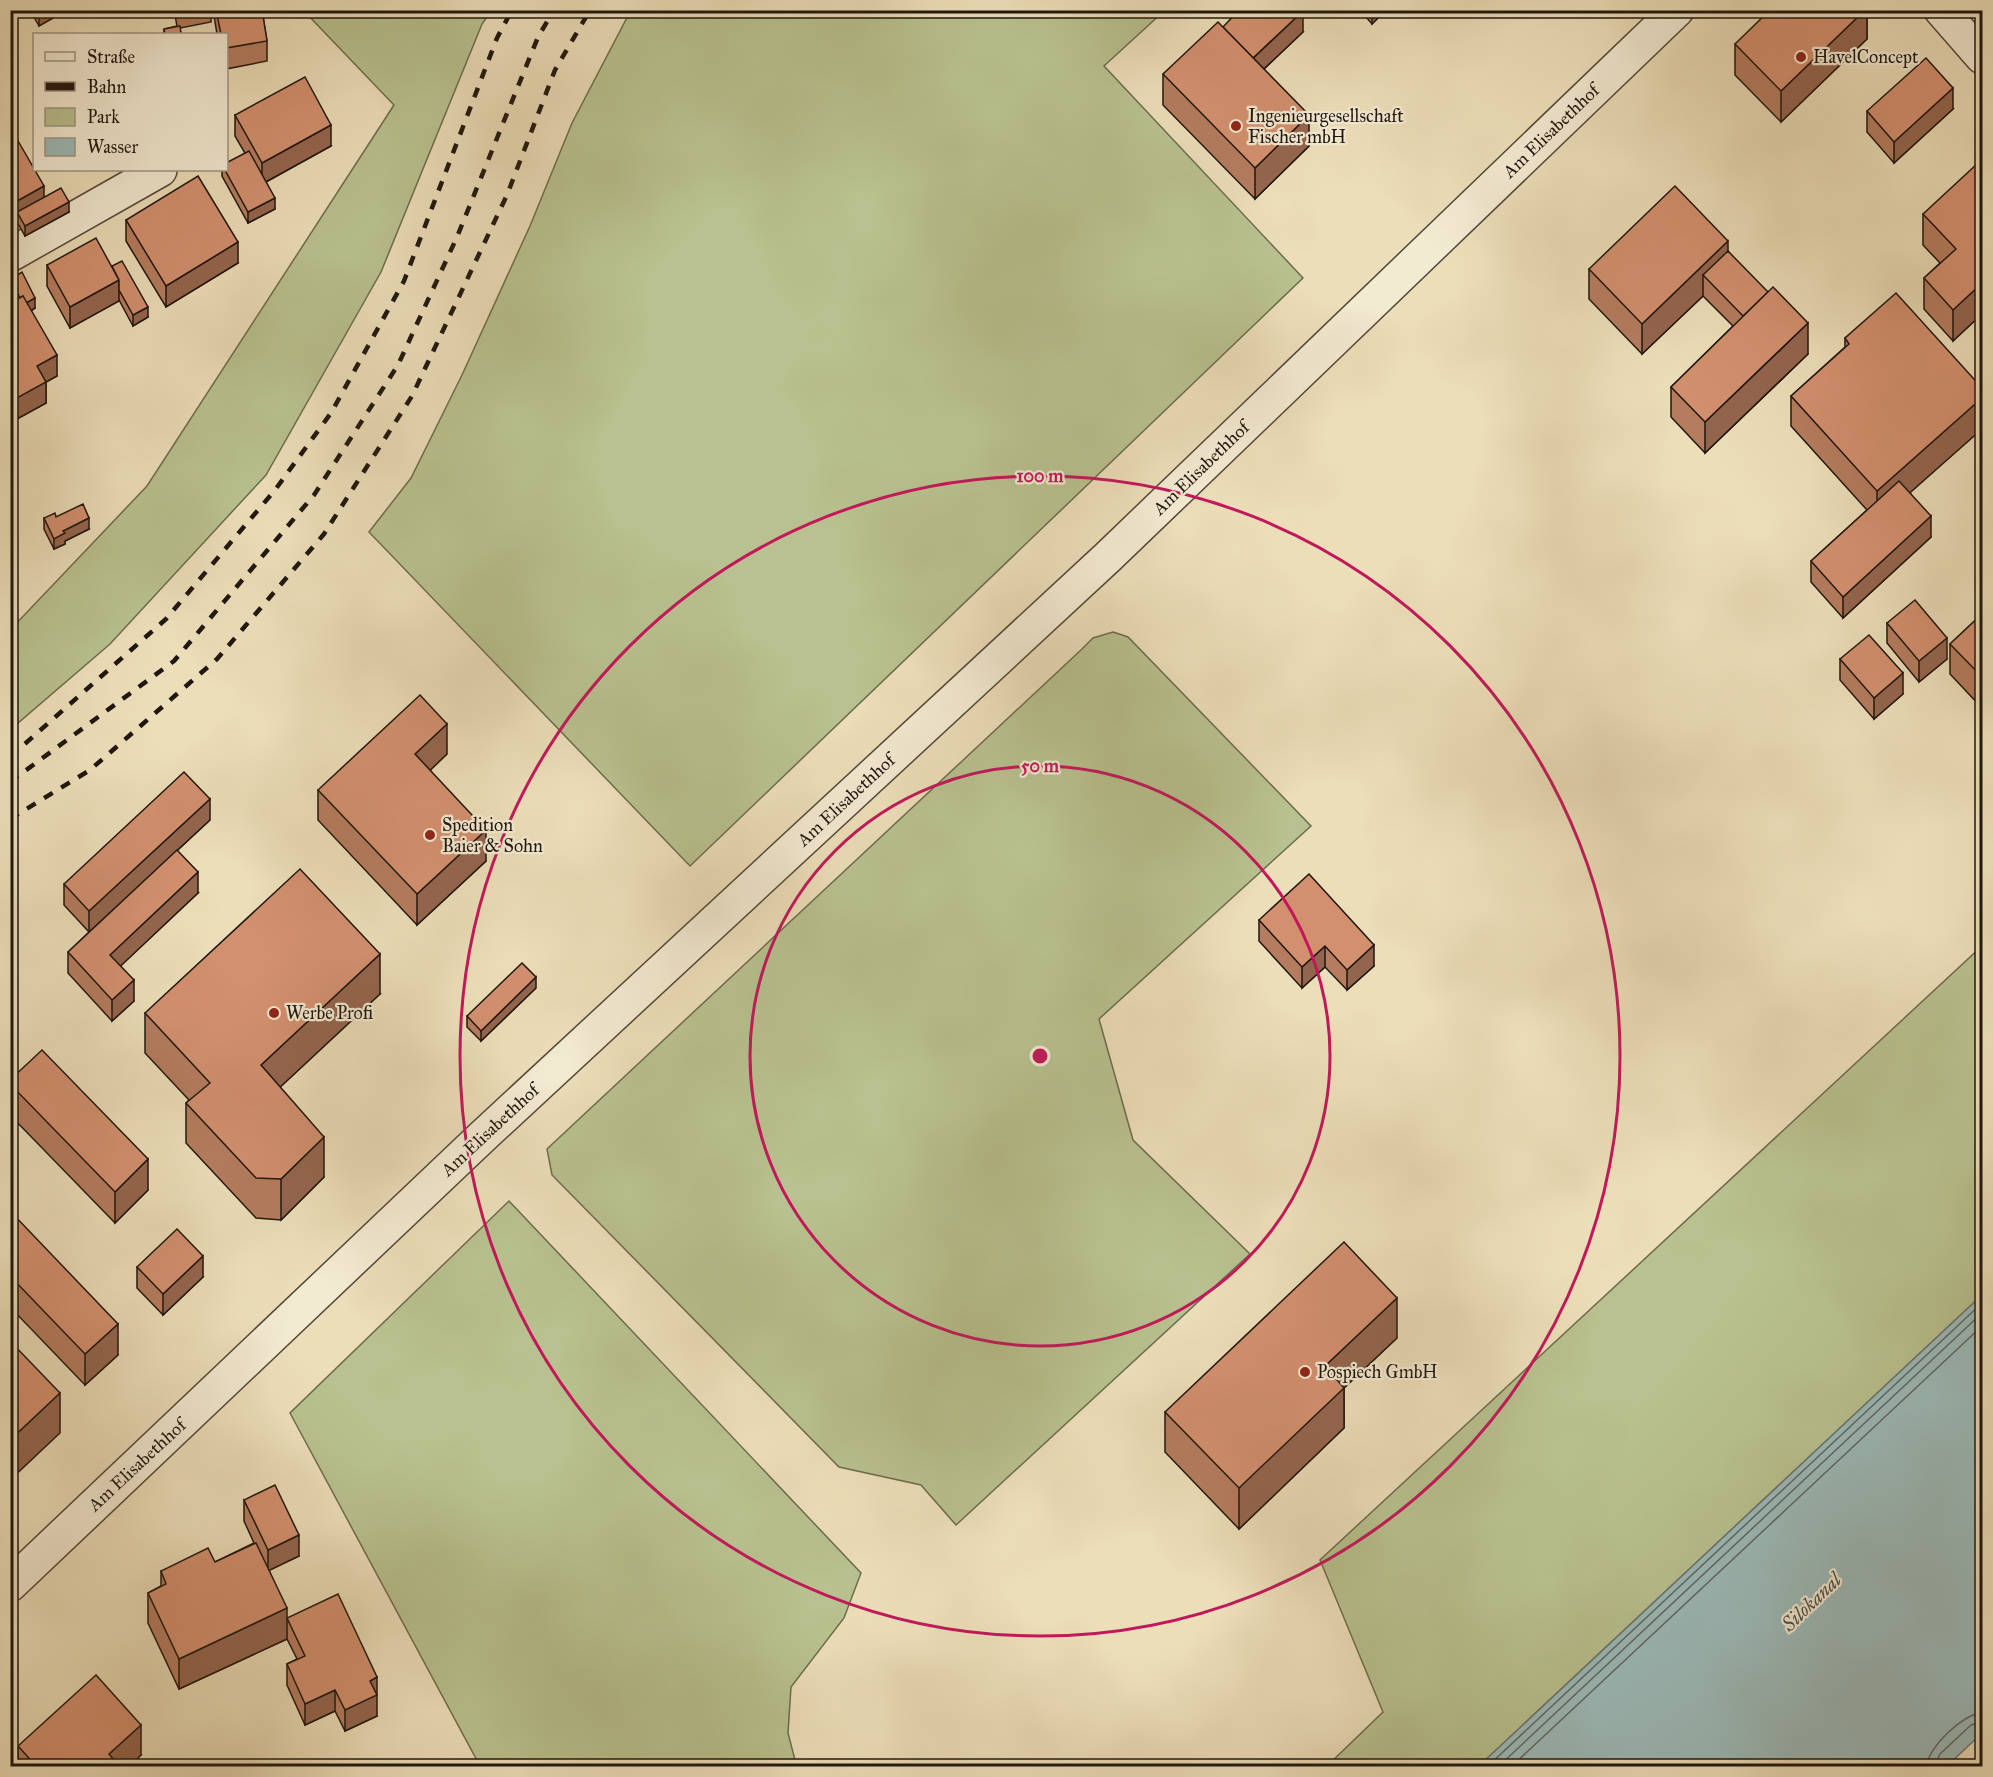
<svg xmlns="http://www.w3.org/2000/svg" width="1993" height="1777" viewBox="0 0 1993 1777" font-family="'IM FELL Great Primer',serif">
  <rect width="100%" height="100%" fill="#ecdeb9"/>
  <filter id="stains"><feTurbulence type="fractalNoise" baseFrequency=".00333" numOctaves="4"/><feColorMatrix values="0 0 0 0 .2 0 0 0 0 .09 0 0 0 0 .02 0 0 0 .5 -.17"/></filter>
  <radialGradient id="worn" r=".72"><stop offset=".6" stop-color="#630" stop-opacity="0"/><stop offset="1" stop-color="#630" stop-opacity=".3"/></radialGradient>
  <g fill="#b8c18f" stroke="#6c6c4e" stroke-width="1.5">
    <polygon points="631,10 1164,11 1104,66 1303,278 690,866 369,532 411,478 462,375 530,226 572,123"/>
    <polygon points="304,11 491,11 482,24 381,272 266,475 110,644 11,729 11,629 147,486 394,105"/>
    <polygon points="1113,632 1128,637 1311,826 1099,1019 1133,1140 1250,1254 956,1525 921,1485 839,1467 552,1175 547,1149 1082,649 1093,638"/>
    <polygon points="1982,946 1982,1295 1479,1766 1327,1766 1383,1712 1320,1560"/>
    <polygon points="509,1201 861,1573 844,1618 791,1687 788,1733 795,1760 789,1766 480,1766 290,1413"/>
  </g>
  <polygon fill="#9cbab9" stroke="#6a7875" stroke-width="1.5" points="1982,1295 1982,1733 1947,1766 1479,1766"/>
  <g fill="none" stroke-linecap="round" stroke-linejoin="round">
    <g stroke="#5e6864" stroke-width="1.5">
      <polyline points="1488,1766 1982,1303"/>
      <polyline points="1499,1766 1982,1313"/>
      <polyline points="1512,1766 1982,1326"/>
      <path d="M1927,1766C1927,1748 1964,1713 1982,1713"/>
      <polyline points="1936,1766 1937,1760 1940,1754 1971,1725 1982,1722"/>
    </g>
    <defs>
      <g id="street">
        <polyline points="1941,10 1982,57"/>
        <polyline points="10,255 160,170"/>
        <polyline points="10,1585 482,1137 1108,557 1677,10"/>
      </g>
    </defs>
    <use href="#street" stroke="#524839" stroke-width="36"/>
    <use href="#street" stroke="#f3ead2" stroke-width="33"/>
    <g stroke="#1f160e" stroke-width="4.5" stroke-dasharray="10 10" stroke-linecap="butt">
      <polyline points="10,757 166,619 275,490 331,413 404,281 497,38 512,10"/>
      <polyline points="10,782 174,661 314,495 398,365 457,237 538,37 554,10"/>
      <polyline points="10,819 90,770 217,659 324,534 412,396 507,195 555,70 590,10"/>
    </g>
  </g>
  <g fill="#b57c5f" stroke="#1f160e" stroke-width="1.5">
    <polygon points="30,10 67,10 39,26"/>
    <polygon points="174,10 211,10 211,22 180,28 181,34 164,34 164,29 177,26"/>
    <polygon points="213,10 262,10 267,41 267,61 226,69 226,34 217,34"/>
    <polygon points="1360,10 1386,10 1372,24"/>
    <polygon points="1867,10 1867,39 1781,122 1735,75 1735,44"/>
    <polygon points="1223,27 1303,32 1264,69 1309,146 1255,199 1163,105 1163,74"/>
    <polygon points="1953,109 1894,163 1867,132 1867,111"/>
    <polygon points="235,115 331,146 266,182 275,209 248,223 222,176 222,170 226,170 245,153 235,136"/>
    <polygon points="10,127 44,197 69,212 25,236 17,222 10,226"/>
    <polygon points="1983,168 1983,313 1953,341 1924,309 1924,278 1940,263 1923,245 1923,214"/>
    <polygon points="126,220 238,263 166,307 126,241"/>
    <polygon points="1728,251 1808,354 1705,453 1671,417 1671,387 1733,326 1703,296 1642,354 1589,299 1589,269"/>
    <polygon points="47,265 112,266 148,317 133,326 119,300 70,328 47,286"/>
    <polygon points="11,279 35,308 31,311 57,376 46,382 46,403 17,419 10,409 10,303 16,300 11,289"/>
    <polygon points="1845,338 1983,389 1983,428 1910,492 1931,537 1843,618 1811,582 1811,561 1867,510 1791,426 1791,396 1845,347"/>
    <polygon points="56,517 89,529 65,541 65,544 54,549 44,529 44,518"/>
    <polygon points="1983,613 1983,709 1950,674 1950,644"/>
    <polygon points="1887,623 1947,659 1919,682 1887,643"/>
    <polygon points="1840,659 1903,694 1874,719 1840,680"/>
    <polygon points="447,754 430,770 486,861 417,925 318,820 318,790"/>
    <polygon points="210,820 122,902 198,893 120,966 134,1001 112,1021 68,973 68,952 89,932 64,905 64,884"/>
    <polygon points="1259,920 1374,966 1347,990 1325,967 1302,988 1259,941"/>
    <polygon points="536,988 481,1041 467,1027 467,1016"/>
    <polygon points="380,994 280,1087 324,1177 281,1220 256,1218 186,1143 186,1103 189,1100 145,1053 145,1013"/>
    <polygon points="10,1080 148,1190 115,1223 10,1115"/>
    <polygon points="10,1211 118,1355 85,1385 10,1307"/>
    <polygon points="137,1267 203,1277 163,1315 137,1288"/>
    <polygon points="1397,1338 1344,1388 1344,1428 1239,1529 1165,1452 1165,1412"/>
    <polygon points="244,1500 299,1556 269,1570 287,1618 377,1716 345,1731 335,1711 305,1725 287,1685 287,1664 297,1659 287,1639 179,1689 148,1623 148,1593 161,1586 161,1571 215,1562 254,1543 244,1521"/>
    <polygon points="18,1746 141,1755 129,1767 18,1767"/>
  </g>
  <g fill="#94654e" stroke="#1f160e" stroke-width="1.5">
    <polygon points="39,10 67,10 39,26"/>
    <polygon points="1372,10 1386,10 1372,24"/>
    <polygon points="1865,10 1867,10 1867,39 1781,122 1781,91"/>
    <polygon points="1303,11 1303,32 1248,84 1248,63"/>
    <polygon points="1953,88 1953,109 1894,163 1894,142"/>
    <polygon points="1309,115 1309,146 1255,199 1255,168"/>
    <polygon points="331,125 331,146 262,184 262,163"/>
    <polygon points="44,186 44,207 17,212 17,222 10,226 10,205"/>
    <polygon points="275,198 275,209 248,223 248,212"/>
    <polygon points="69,202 69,212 25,236 25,226"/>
    <polygon points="1728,241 1728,272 1703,275 1703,296 1642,354 1642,324"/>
    <polygon points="238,242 238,263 166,307 166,286"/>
    <polygon points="119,280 119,301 70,328 70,307"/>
    <polygon points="1983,282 1983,313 1953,341 1953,310"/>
    <polygon points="35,298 35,308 24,315 24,304"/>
    <polygon points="148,307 148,317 133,326 133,315"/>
    <polygon points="1808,323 1808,354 1705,453 1705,422"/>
    <polygon points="57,355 57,376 46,382 46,403 17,419 17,398 37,366"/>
    <polygon points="1983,397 1983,428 1877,522 1877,491"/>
    <polygon points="17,485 17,506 10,510 10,489"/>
    <polygon points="1931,516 1931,537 1843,618 1843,597"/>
    <polygon points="89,518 89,529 65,541 65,544 54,549 54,539 63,531"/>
    <polygon points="1947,638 1947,659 1919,682 1919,661"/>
    <polygon points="1903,673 1903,694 1874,719 1874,698"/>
    <polygon points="447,724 447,754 415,785 415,754"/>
    <polygon points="210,799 210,820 89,932 89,911"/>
    <polygon points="486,830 486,861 417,925 417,894"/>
    <polygon points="198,872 198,893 110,976 110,955"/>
    <polygon points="1374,945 1374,966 1347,990 1347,970"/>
    <polygon points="1325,946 1325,967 1302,988 1302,967"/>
    <polygon points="380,954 380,994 261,1105 261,1065"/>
    <polygon points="536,977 536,988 481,1041 481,1031"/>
    <polygon points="134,980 134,1001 112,1021 112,1000"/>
    <polygon points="324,1137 324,1177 281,1220 281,1179"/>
    <polygon points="148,1159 148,1190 115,1223 115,1192"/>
    <polygon points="203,1256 203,1277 163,1315 163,1294"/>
    <polygon points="1397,1298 1397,1338 1344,1388 1344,1428 1239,1529 1239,1488 1325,1366"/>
    <polygon points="118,1324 118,1355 85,1385 85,1354"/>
    <polygon points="60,1393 60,1433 10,1480 10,1440"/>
    <polygon points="299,1535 299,1556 268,1571 268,1550"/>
    <polygon points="287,1608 287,1639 179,1689 179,1659"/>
    <polygon points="377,1677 377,1716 345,1731 345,1710 370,1681"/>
    <polygon points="335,1690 335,1711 305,1725 305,1704"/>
    <polygon points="141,1725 141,1755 129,1767 109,1767 109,1754"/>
  </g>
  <g fill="#d3906f" stroke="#1f160e" stroke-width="1.5">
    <polygon points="176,10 211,10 211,11 177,17"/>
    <polygon points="216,10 262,10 267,41 226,48 226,34 221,34"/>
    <polygon points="1239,10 1303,10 1303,11 1253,58 1223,27"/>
    <polygon points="1770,10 1865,10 1781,91 1735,44"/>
    <polygon points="1218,22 1309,115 1255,168 1163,74"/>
    <polygon points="180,26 181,34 165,34 164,29"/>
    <polygon points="1926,58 1953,88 1894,142 1867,111"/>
    <polygon points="305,77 331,125 262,163 235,115"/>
    <polygon points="10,127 44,186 10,205"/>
    <polygon points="249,151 275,198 248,212 225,170 226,170 226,163"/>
    <polygon points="1978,163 1983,168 1983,282 1953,310 1924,278 1956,249 1923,214"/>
    <polygon points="198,176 238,242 166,286 126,220"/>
    <polygon points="1675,186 1728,241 1642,324 1589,269"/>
    <polygon points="61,188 69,202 25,226 17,212"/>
    <polygon points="96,238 119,280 70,307 47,265"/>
    <polygon points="1728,251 1768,292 1743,316 1703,275"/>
    <polygon points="122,261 148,307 133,315 119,290 119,280 112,266"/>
    <polygon points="22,272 35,298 26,303 23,296 20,298 11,279"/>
    <polygon points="1773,287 1808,323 1705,422 1671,387"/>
    <polygon points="1896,293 1983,389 1983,397 1877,491 1791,396 1849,344 1845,338"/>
    <polygon points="23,296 57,355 37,366 46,382 17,398 10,388 10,303"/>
    <polygon points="10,474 17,485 10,489"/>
    <polygon points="1899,481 1931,516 1843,597 1811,561"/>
    <polygon points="83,504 89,518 63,531 65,533 54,539 44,518 55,513 56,517"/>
    <polygon points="1915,600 1947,638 1919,661 1887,623"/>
    <polygon points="1983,613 1983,678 1950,644"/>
    <polygon points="1869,635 1903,673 1874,698 1840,659"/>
    <polygon points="420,695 447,724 415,754 486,830 417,894 318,790"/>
    <polygon points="184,772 210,799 89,911 64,884"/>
    <polygon points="177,850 198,872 110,955 134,980 112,1000 68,952"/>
    <polygon points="300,869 380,954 261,1065 324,1137 281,1179 256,1178 186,1103 210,1083 145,1013"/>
    <polygon points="1309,874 1374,945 1347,970 1325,946 1302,967 1259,920"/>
    <polygon points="522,963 536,977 481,1031 467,1016"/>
    <polygon points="42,1050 148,1159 115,1192 10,1084 10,1080"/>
    <polygon points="10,1211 118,1324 85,1354 10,1276"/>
    <polygon points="177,1229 203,1256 163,1294 137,1267"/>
    <polygon points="1344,1242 1397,1298 1325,1366 1344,1388 1239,1488 1165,1412"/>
    <polygon points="10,1341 60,1393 10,1440"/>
    <polygon points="275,1485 299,1535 268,1550 244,1500"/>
    <polygon points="256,1543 287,1608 179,1659 148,1593 166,1584 161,1571 208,1548 215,1562"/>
    <polygon points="338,1594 377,1677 370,1681 377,1695 345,1710 335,1690 305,1704 287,1664 305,1656 287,1618"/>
    <polygon points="96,1675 141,1725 109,1754 120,1767 37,1767 18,1746"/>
  </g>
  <g fill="none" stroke="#c2185b" stroke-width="3">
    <circle cx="1040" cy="1056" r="290"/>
    <circle cx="1040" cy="1056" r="580"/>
  </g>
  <g fill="#8f2418" stroke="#f3ead2" stroke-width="2">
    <circle cx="1801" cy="57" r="6"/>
    <circle cx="1236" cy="126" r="6"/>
    <circle cx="430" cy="835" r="6"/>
    <circle cx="274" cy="1013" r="6"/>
    <circle cx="1305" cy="1372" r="6"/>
  </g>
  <g text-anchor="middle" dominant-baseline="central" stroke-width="4.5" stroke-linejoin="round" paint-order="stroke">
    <g font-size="18" fill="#1f160e" stroke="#f3ead2" text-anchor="start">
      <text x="1813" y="57">HavelConcept</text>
      <text x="1248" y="116">Ingenieurgesellschaft<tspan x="1248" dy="21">Fischer mbH</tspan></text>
      <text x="442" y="825">Spedition<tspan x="442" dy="21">Baier &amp; Sohn</tspan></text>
      <text x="286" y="1013">Werbe Profi</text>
      <text x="1317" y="1372">Pospiech GmbH</text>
    </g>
    <g font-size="18" fill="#1f160e" stroke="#f3ead2">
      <text transform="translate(1551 131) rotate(-44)">Am Elisabethhof</text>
      <text transform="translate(1201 468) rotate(-44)">Am Elisabethhof</text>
      <text transform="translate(846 800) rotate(-43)">Am Elisabethhof</text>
      <text transform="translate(490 1130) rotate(-43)">Am Elisabethhof</text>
      <text transform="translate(137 1465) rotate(-43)">Am Elisabethhof</text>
    </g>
    <g font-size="20" font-style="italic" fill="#4b4f4a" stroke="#f3ead2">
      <text transform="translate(1811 1602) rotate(-44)">Silokanal</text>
    </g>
  </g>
  <circle cx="1040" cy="1056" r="9" fill="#c2185b" stroke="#f3ead2" stroke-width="3"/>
  <g font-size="18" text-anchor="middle" font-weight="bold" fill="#c2185b" stroke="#f3ead2" stroke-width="4.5" stroke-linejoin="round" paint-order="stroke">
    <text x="1040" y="482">100 m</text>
    <text x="1040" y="772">50 m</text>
  </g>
  <rect width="1993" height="1777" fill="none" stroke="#ecdeb9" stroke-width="36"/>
  <rect x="12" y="12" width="1969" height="1753" fill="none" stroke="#1f160e" stroke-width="3"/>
  <rect x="18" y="18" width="1957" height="1741" fill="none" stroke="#1f160e" stroke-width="1.5"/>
  <rect x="33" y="33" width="195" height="138" fill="#f3ead2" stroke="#9e9584" stroke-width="1.5"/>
  <rect x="45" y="52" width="30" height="9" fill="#f3ead2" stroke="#9e9584" stroke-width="1.5"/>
  <text x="87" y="63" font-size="18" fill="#1f160e">Straße</text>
  <rect x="45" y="82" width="30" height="9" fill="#1f160e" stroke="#9e9584" stroke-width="1.5"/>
  <text x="87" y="93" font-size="18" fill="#1f160e">Bahn</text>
  <rect x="45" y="108" width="30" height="18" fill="#b8c18f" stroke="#9e9584" stroke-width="1.5"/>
  <text x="87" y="123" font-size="18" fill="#1f160e">Park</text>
  <rect x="45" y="138" width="30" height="18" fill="#9cbab9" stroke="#9e9584" stroke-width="1.5"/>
  <text x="87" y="153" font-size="18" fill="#1f160e">Wasser</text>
  <rect width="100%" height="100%" filter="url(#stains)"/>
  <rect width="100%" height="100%" fill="url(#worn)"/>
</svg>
